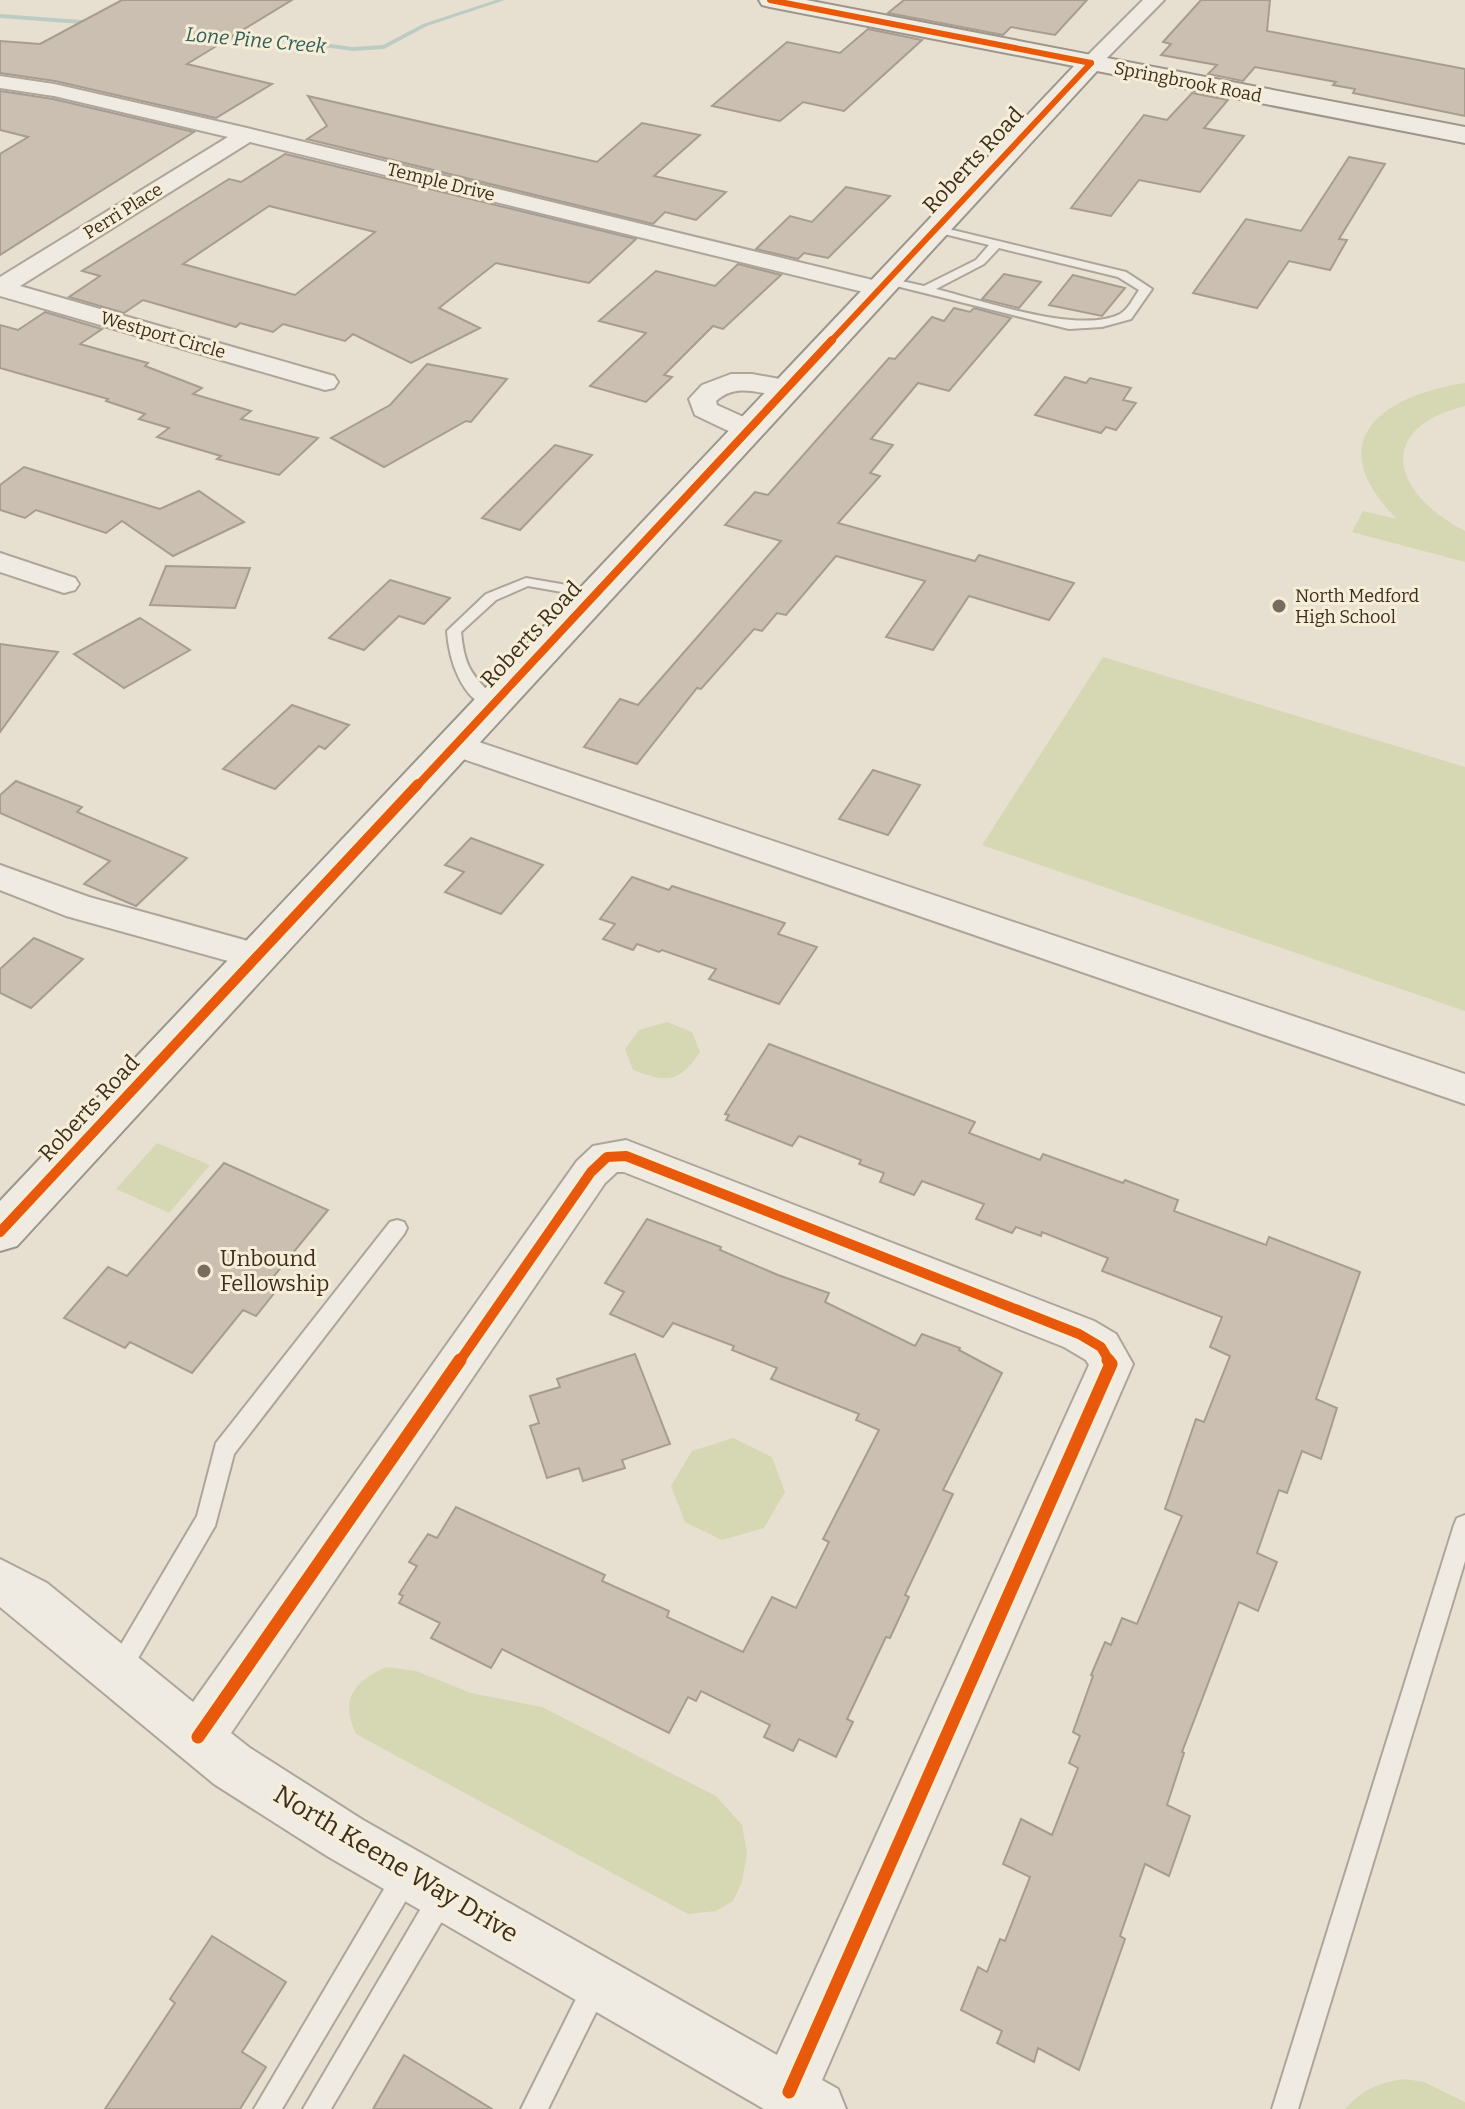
<svg xmlns="http://www.w3.org/2000/svg" width="1465" height="2109" viewBox="0 0 1465 2109" font-family="Bitter,serif">
  <rect width="100%" height="100%" fill="#e7e0d1"/>
  <g fill="#d6d7b3">
    <path d="M1465,383V406C1372,429 1394,495 1465,531V562L1352,532L1363,511L1397,519C1320,442 1380,396 1465,383Z"/>
    <polygon points="1103,657 1465,767 1465,1011 982,845"/>
    <path d="M667,1022L692,1032L700,1052C679,1083 667,1083 633,1070L625,1049L639,1030Z"/>
    <polygon points="157,1143 210,1165 169,1213 116,1189"/>
    <polygon points="733,1438 772,1457 785,1492 764,1528 722,1540 685,1522 671,1486 692,1451"/>
    <path d="M386,1667L416,1671L471,1693L542,1707L716,1796L742,1825L747,1853L742,1882L733,1901L716,1911L688,1914L356,1734C340,1700 353,1682 386,1667Z"/>
    <path d="M1405,2079L1424,2082L1465,2102V2109H1345C1363,2089 1378,2083 1405,2079Z"/>
  </g>
  <g fill="none" stroke-linecap="round" stroke-linejoin="round">
    <g fill="#bcccc2" fill-rule="evenodd">
      <polygon points="496,0 505,0 427,26 384,49 353,51 270,40 216,40 213,38 216,36 270,36 353,47 383,45 423,24"/>
      <polygon points="0,14 95,21 98,23 95,25 0,18"/>
    </g>
  </g>
  <g fill="#cbbfb2" stroke="#a89c90" stroke-width="2" fill-rule="evenodd">
    <polygon points="122,0 292,0 187,64 272,84 216,118 55,81 0,73 0,41 40,44"/>
    <polygon points="904,0 1087,0 1055,35 1011,27 1003,35 888,13"/>
    <polygon points="1201,0 1270,0 1267,31 1465,69 1465,116 1353,93 1355,89 1333,85 1336,82 1255,67 1243,81 1208,74 1217,65 1161,55 1171,44 1163,42"/>
    <polygon points="868,29 922,40 844,111 803,102 780,121 712,106 787,42 840,53"/>
    <polygon points="0,91 53,99 194,132 0,255 0,154 28,137 0,130"/>
    <polygon points="1192,93 1228,100 1204,128 1244,136 1200,192 1139,180 1111,216 1071,208 1144,115 1167,120"/>
    <polygon points="308,96 597,162 642,123 700,135 654,176 726,192 696,220 665,212 653,224 307,139 327,126"/>
    <path d="M285,154L636,239L589,283L496,263L439,308L480,328L411,363L353,334L345,341L283,324L273,332L240,323L236,327L143,300L124,313L69,297L100,276L82,271L229,179L241,182ZM269,206L375,232L295,295L183,264Z"/>
    <polygon points="1349,157 1385,164 1339,239 1347,240 1330,270 1289,261 1257,308 1193,293 1246,219 1301,231"/>
    <polygon points="846,187 890,196 828,258 804,253 798,259 756,249 790,216 812,222"/>
    <polygon points="738,264 781,275 723,329 713,326 664,375 672,377 646,402 590,386 646,333 599,321 656,271 715,286"/>
    <polygon points="1004,274 1041,282 1019,308 982,299"/>
    <polygon points="1073,275 1125,288 1102,316 1049,305"/>
    <polygon points="954,308 970,312 974,308 1011,318 949,391 918,383 871,439 893,445 870,473 880,476 838,523 975,561 979,555 1074,583 1049,620 969,596 933,650 886,637 925,581 836,556 786,615 777,613 762,631 754,629 701,689 697,688 637,764 584,747 620,699 638,705 781,541 725,525 755,492 768,495 889,358 895,359 932,317 944,321"/>
    <polygon points="45,312 102,329 80,344 148,363 145,366 202,388 193,394 251,411 241,419 318,438 279,475 217,459 221,456 157,437 169,428 139,419 145,414 106,401 108,399 0,368 0,325 18,330"/>
    <polygon points="427,364 507,379 471,422 466,421 384,467 331,438 390,405"/>
    <polygon points="1065,377 1086,383 1090,378 1131,388 1123,400 1136,403 1116,430 1106,427 1101,433 1035,415"/>
    <polygon points="555,445 592,455 520,530 482,518"/>
    <polygon points="24,467 160,509 199,491 244,522 173,556 122,521 106,533 36,510 25,518 0,510 0,485"/>
    <polygon points="166,566 250,568 235,608 150,605"/>
    <polygon points="390,580 450,598 424,624 399,616 364,650 329,638"/>
    <polygon points="140,618 190,650 124,688 74,654"/>
    <polygon points="0,644 58,652 0,732"/>
    <polygon points="292,705 349,725 325,749 319,746 275,789 223,769"/>
    <polygon points="873,770 920,785 888,835 839,819"/>
    <polygon points="16,781 82,807 77,812 187,858 136,906 84,884 110,861 0,813 0,795"/>
    <polygon points="471,838 543,865 501,914 445,892 464,872 445,865"/>
    <polygon points="632,877 669,890 672,886 785,923 778,934 817,947 779,1004 709,979 716,969 662,950 659,952 637,944 633,950 603,939 615,924 600,919"/>
    <polygon points="34,938 83,959 31,1008 0,993 0,969"/>
    <polygon points="769,1044 975,1122 969,1133 1040,1160 1043,1154 1123,1183 1125,1180 1178,1200 1174,1211 1266,1245 1269,1237 1360,1272 1316,1399 1337,1408 1321,1459 1302,1451 1287,1493 1279,1490 1257,1553 1277,1562 1258,1611 1239,1602 1182,1752 1184,1753 1167,1805 1190,1816 1169,1876 1145,1864 1120,1936 1125,1939 1079,2070 1038,2048 1034,2062 997,2043 1002,2031 961,2010 978,1967 987,1972 1000,1939 1005,1941 1030,1877 1003,1864 1021,1819 1052,1835 1078,1768 1069,1763 1080,1736 1073,1732 1093,1676 1091,1675 1105,1642 1111,1645 1122,1618 1137,1624 1182,1516 1165,1509 1196,1419 1204,1422 1230,1356 1210,1347 1222,1317 1102,1271 1108,1258 1042,1232 1041,1236 1016,1227 1012,1233 976,1219 984,1204 922,1181 914,1195 880,1182 884,1173 859,1164 861,1160 799,1136 792,1146 726,1120 729,1115 725,1114"/>
    <polygon points="224,1163 328,1210 265,1287 275,1292 256,1316 243,1310 192,1373 130,1342 125,1348 64,1318 108,1267 127,1276"/>
    <polygon points="647,1219 721,1247 720,1250 778,1275 829,1293 825,1302 915,1346 922,1334 960,1348 959,1350 1002,1373 943,1490 953,1494 905,1595 909,1597 890,1638 886,1637 847,1719 853,1722 836,1757 799,1739 793,1751 764,1737 770,1725 701,1691 696,1701 688,1697 669,1733 502,1649 491,1668 431,1638 440,1623 399,1603 403,1596 399,1594 417,1566 409,1562 428,1534 437,1538 456,1507 605,1575 602,1581 669,1611 667,1617 743,1652 772,1597 796,1608 829,1542 823,1539 879,1430 856,1420 859,1414 771,1379 777,1368 732,1350 734,1346 673,1323 663,1337 610,1314 624,1292 605,1283"/>
    <polygon points="635,1354 670,1444 622,1460 625,1468 583,1481 579,1468 547,1478 530,1426 539,1423 530,1396 560,1387 557,1379"/>
    <polygon points="212,1936 286,1982 242,2052 266,2067 240,2109 105,2109 175,2003 170,1999"/>
    <polygon points="404,2055 492,2109 373,2109"/>
  </g>
  <g fill="none" stroke-linecap="round" stroke-linejoin="round">
    <defs>
      <g id="lane">
        <path d="M936,226L1126,272L1152,289L1131,319L1102,327L1069,329L884,283V279L888,278L924,286L976,260L989,245L932,231V227ZM999,248L1118,277L1139,290C1134,297 1128,310 1120,314C1079,335 981,300 936,289L984,264Z"/>
        <path d="M526,578L596,590L603,594L596,598L528,586L496,600L461,632C465,674 475,675 500,705L492,710C461,699 449,660 447,631L486,594Z"/>
        <polygon points="397,1220 404,1222 407,1228 404,1234 234,1454 215,1526 126,1679 118,1682 110,1679 106,1671 110,1663 197,1516 216,1443 390,1222"/>
        <polygon points="1465,1515 1465,1561 1298,2109 1272,2109 1454,1525 1457,1518"/>
        <polygon points="406,1864 415,1867 418,1876 415,1885 282,2109 254,2109 397,1867"/>
        <polygon points="442,1885 451,1888 454,1897 451,1906 331,2109 303,2109 433,1888"/>
        <polygon points="596,1973 605,1977 609,1986 548,2109 521,2109 587,1977"/>
      </g>
      <g id="street">
        <polygon points="1143,0 1164,0 1098,67 1084,67 1081,63 1084,59"/>
        <polygon points="0,76 54,84 247,128 889,284 892,289 889,294 880,296 250,142 20,286 334,376 338,382 334,388 325,390 0,296 0,277 228,137 54,96 0,88"/>
        <path d="M731,374H752L796,382L800,388L796,394C768,401 741,378 716,401L717,405L759,424L763,430L759,436H739L695,415L689,399L702,385Z"/>
        <polygon points="0,553 75,578 79,584 75,590 64,593 0,572"/>
        <polygon points="455,734 1465,1074 1465,1104 443,752 439,745 443,738"/>
        <polygon points="0,865 89,897 270,947 275,956 270,965 257,969 66,916 0,890"/>
        <path d="M626,1140L1094,1321L1116,1334L1133,1364L822,2080L838,2089L846,2109H764L327,1856L214,1784L0,1607V1559L47,1583L193,1702L577,1161L593,1146ZM617,1172H624L1064,1347L1086,1360L1089,1365L777,2055L363,1820L250,1748L231,1733L605,1183Z"/>
      </g>
      <polygon id="secondary" points="759,0 806,0 1465,127 1465,143 1097,71 17,1246 0,1251 0,1201 1074,66 770,7 762,5"/>
    </defs>
    <use href="#lane" stroke="#ada599" stroke-width="4"/>
    <use href="#street" stroke="#ada599" stroke-width="4"/>
    <use href="#secondary" stroke="#9c958a" stroke-width="4"/>
    <use href="#lane" fill="#efebe3" fill-rule="evenodd"/>
    <use href="#street" fill="#efebe3" fill-rule="evenodd"/>
    <use href="#secondary" fill="#efebe3" fill-rule="evenodd"/>
    <defs>
      <g id="cycleway-far3">
        <polyline points="770,0 1091,63"/>
        <polyline points="830,342 1091,63"/>
      </g>
      <polyline id="cycleway-far2" points="417,786 832,340"/>
      <g id="cycleway-far1">
        <polyline points="0,1232 418,784"/>
        <polyline points="459,1362 591,1172 607,1157 626,1156 1079,1334 1101,1347 1110,1362"/>
      </g>
      <g id="cycleway">
        <polyline points="198,1737 460,1360"/>
        <polyline points="789,2092 1111,1364 1108,1360"/>
      </g>
    </defs>
    <use href="#cycleway-far3" stroke="#f7eed8" stroke-width="9"/>
    <use href="#cycleway-far2" stroke="#f7eed8" stroke-width="12"/>
    <use href="#cycleway-far1" stroke="#f7eed8" stroke-width="15"/>
    <use href="#cycleway" stroke="#f7eed8" stroke-width="18"/>
    <use href="#cycleway-far3" stroke="#e8590c" stroke-width="6"/>
    <use href="#cycleway-far2" stroke="#e8590c" stroke-width="8"/>
    <use href="#cycleway-far1" stroke="#e8590c" stroke-width="10"/>
    <use href="#cycleway" stroke="#e8590c" stroke-width="13"/>
  </g>
  <g fill="#786c5e" stroke="#f7eed8" stroke-width="3">
    <circle cx="1279" cy="606" r="8"/>
    <circle cx="204" cy="1271" r="8"/>
  </g>
  <g text-anchor="middle" dominant-baseline="central" stroke-width="6" stroke-linejoin="round" paint-order="stroke">
    <g font-size="18" fill="#3d2e20" stroke="#f7eed8">
      <text transform="translate(1188 82) rotate(11)">Springbrook Road</text>
      <text transform="translate(441 182) rotate(14)">Temple Drive</text>
      <text transform="translate(123 211) rotate(-32)">Perri Place</text>
      <text transform="translate(163 335) rotate(16)">Westport Circle</text>
    </g>
    <g font-size="18" fill="#3d2e20" stroke="#f7eed8" text-anchor="start">
      <text x="1295" y="596">North Medford<tspan x="1295" dy="21">High School</tspan></text>
    </g>
    <g font-size="20" font-style="italic" fill="#2f5d5a" stroke="#f7eed8">
      <text transform="translate(256 40) rotate(5)">Lone Pine Creek</text>
    </g>
    <g font-size="22" fill="#3d2e20" stroke="#f7eed8">
      <text transform="translate(973 160) rotate(-47)">Roberts Road</text>
      <text transform="translate(531 634) rotate(-47)">Roberts Road</text>
      <text transform="translate(89 1108) rotate(-47)">Roberts Road</text>
    </g>
    <g font-size="22" fill="#3d2e20" stroke="#f7eed8" text-anchor="start">
      <text x="220" y="1258">Unbound<tspan x="220" dy="25">Fellowship</tspan></text>
    </g>
    <g font-size="26" fill="#3d2e20" stroke="#f7eed8">
      <text transform="translate(396 1864) rotate(31)">North Keene Way Drive</text>
    </g>
  </g>
</svg>
